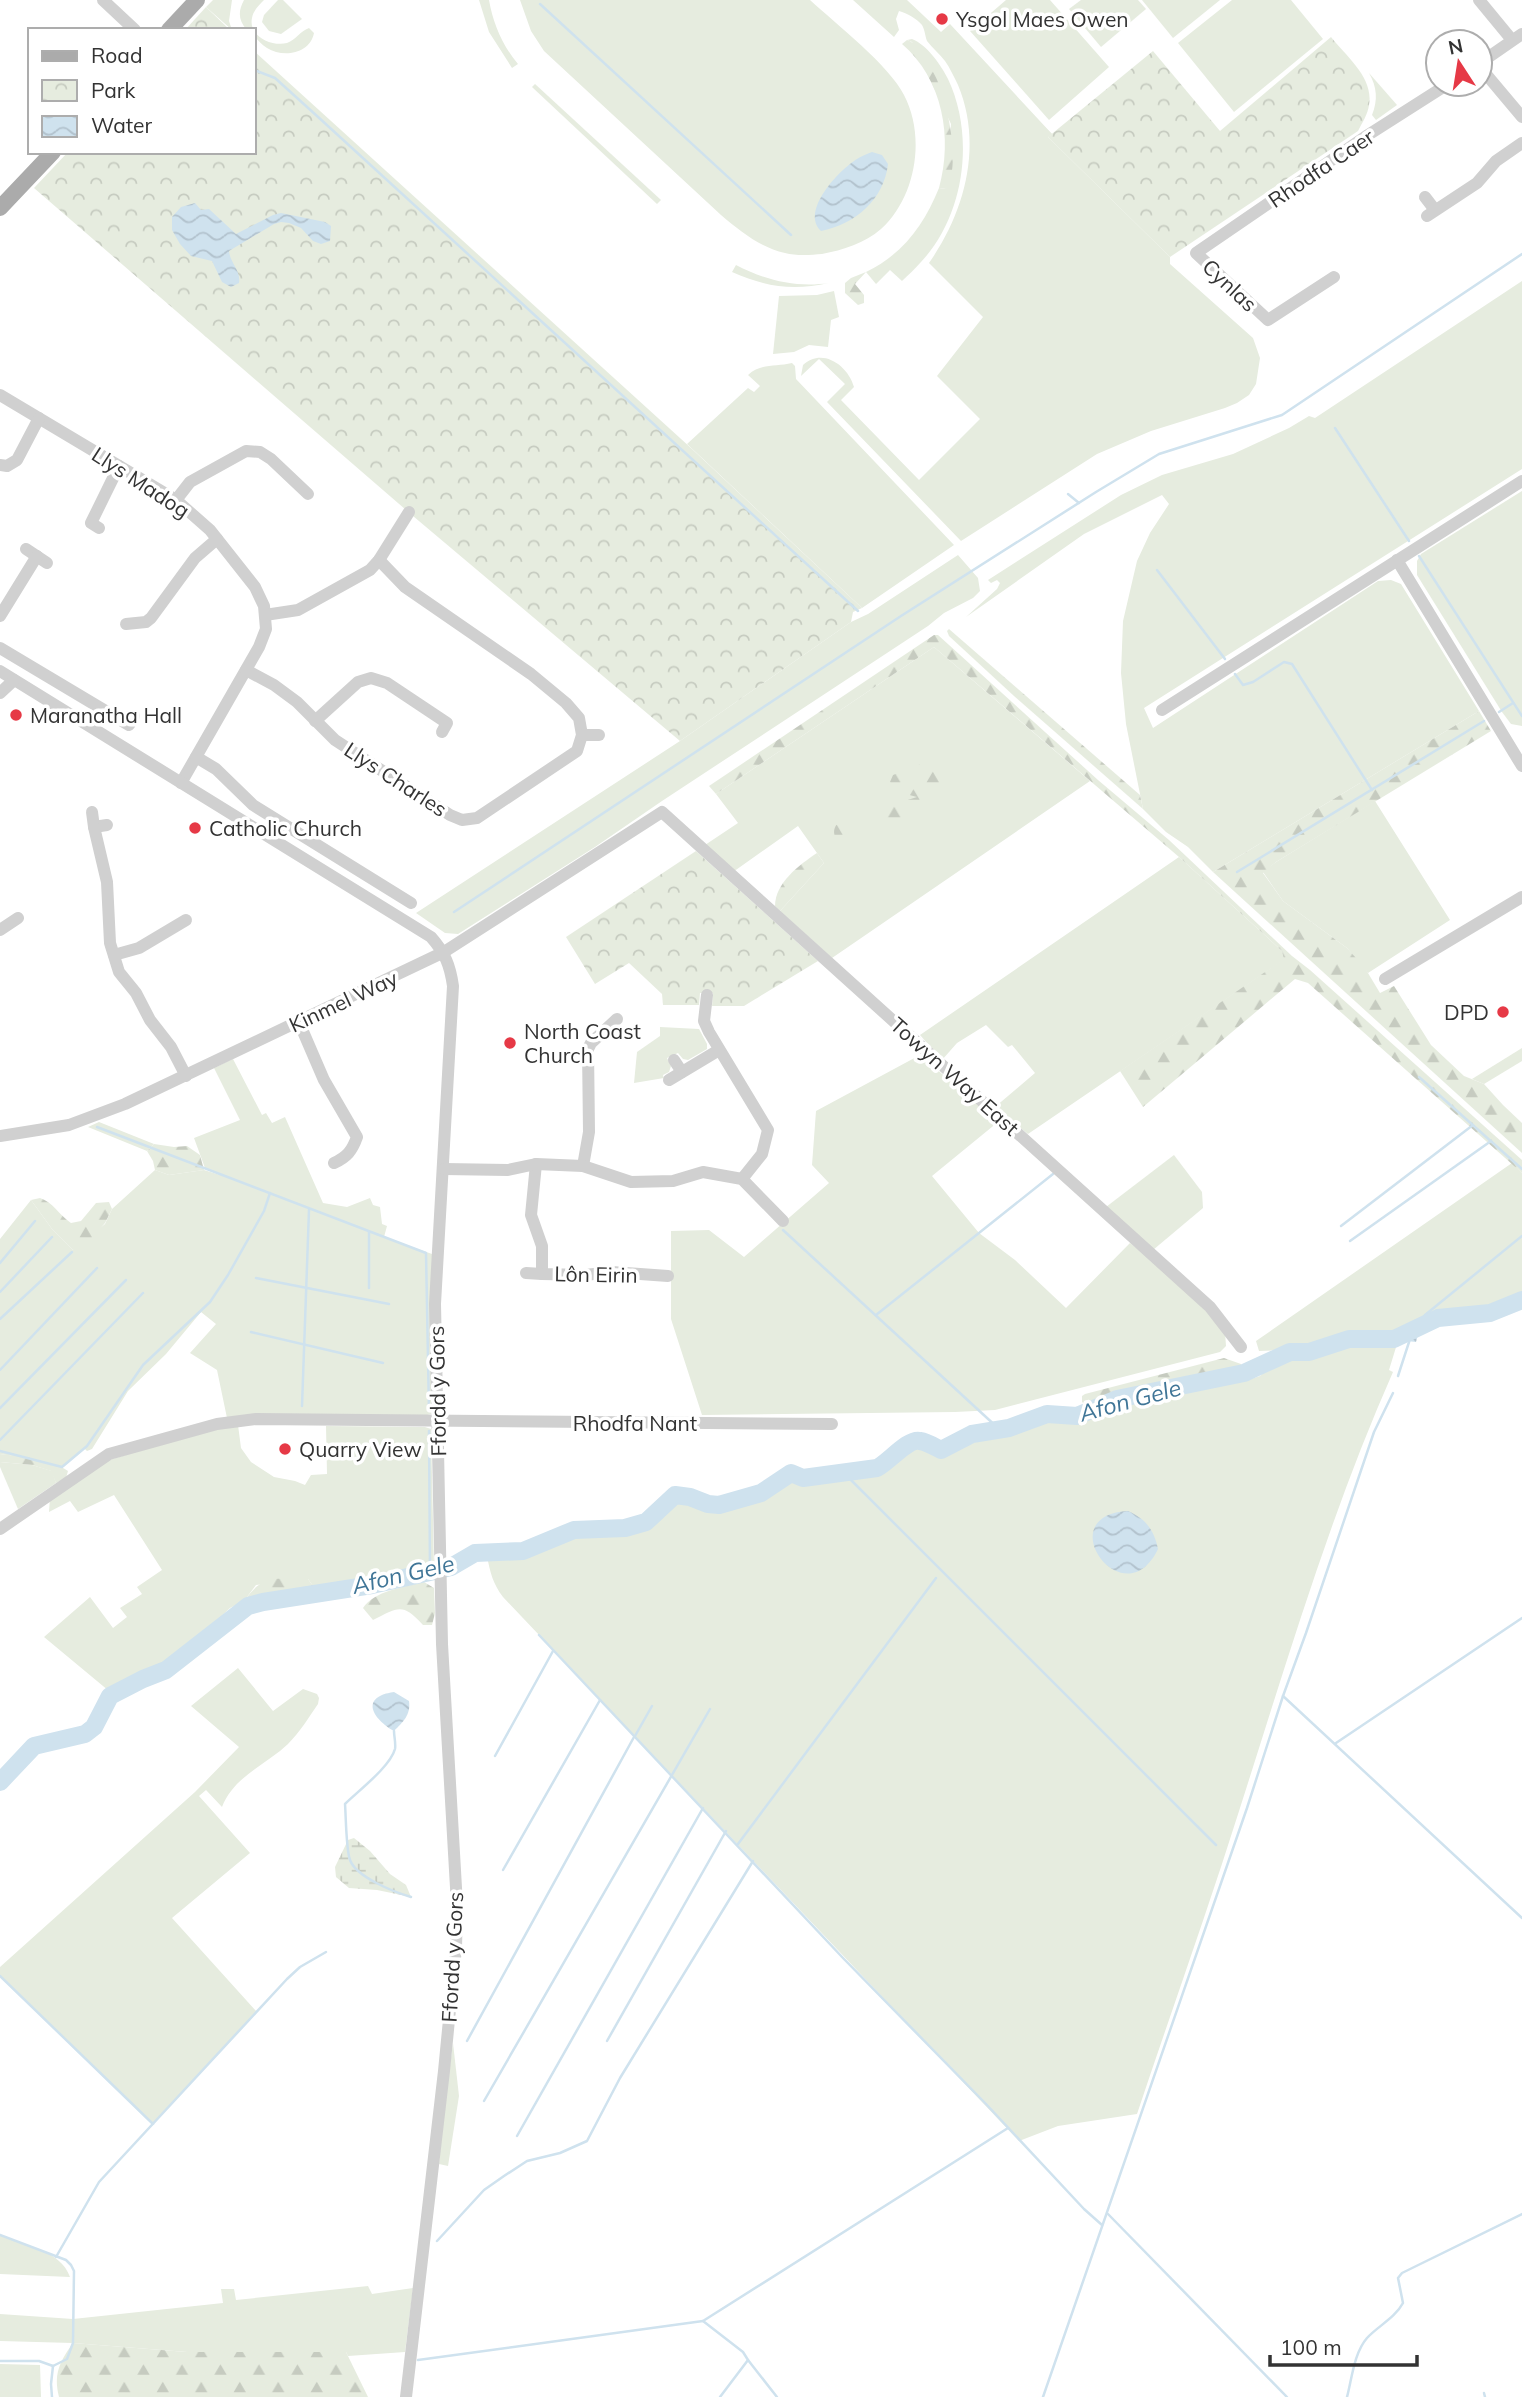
<svg xmlns="http://www.w3.org/2000/svg" width="1522" height="2397" viewBox="0 0 1522 2397" font-family="Mulish,sans-serif">
  <defs>
    <pattern id="forest-firs" width="22" height="20" patternUnits="userSpaceOnUse" patternTransform="scale(1.75)"><rect width="22" height="20" fill="#e6ecdf"/><path d="M5 1l3.5 6h-7zM16 11l3.5 6h-7z" fill="#c6cbc0"/></pattern>
    <pattern id="wetland-marsh" width="20" height="14" patternUnits="userSpaceOnUse" patternTransform="scale(1.75)"><rect width="20" height="14" fill="#e6ecdf"/><path d="M1 5h8M5 5V1M11 12h8M15 12V8" fill="none" stroke="#c6cbc0"/></pattern>
    <pattern id="park-crowns" width="20" height="18" patternUnits="userSpaceOnUse" patternTransform="scale(1.75)"><rect width="20" height="18" fill="#e6ecdf"/><path d="M2 6a3 3 0 1 1 6 0M12 15a3 3 0 1 1 6 0" fill="none" stroke="#c6cbc0"/></pattern>
    <pattern id="water-waves" width="16" height="10" patternUnits="userSpaceOnUse" patternTransform="scale(1.75)"><rect width="16" height="10" fill="#cfe2ee"/><path d="M0 5q4-4 8 0t8 0" fill="none" stroke="#b2c2cd"/></pattern>
  </defs>
  <rect width="100%" height="100%" fill="#fff"/>
  <g fill="#e6ecdf">
    <polygon points="213,0 232,0 229,21 232,30 206,7"/>
    <path d="M244,0H264C259,5 253,11 252,18C248,36 272,47 287,43C296,40 300,31 309,28L314,33C310,54 283,58 267,48C262,45 258,40 254,36V30H247C238,20 238,11 244,0Z"/>
    <polygon points="278,0 283,0 302,19 281,34 269,31 262,22 264,15"/>
    <path d="M479,0H489C493,23 502,45 518,64L512,68L489,32Z"/>
    <path d="M520,0H810C836,24 889,65 904,95C926,137 916,197 881,229C865,243 843,250 822,254C811,255 796,256 785,253C760,247 741,232 721,215L544,51L531,31Z"/>
    <path d="M853,0H907L941,32L950,24L1052,134L1048,137L1170,257V264L1253,338L1260,358L1256,384L1249,395L1237,403L1225,408L1151,431L1097,454L961,541L827,402L845,384L819,359L801,376L803,365C822,347 848,365 854,387L841,400L919,480L980,419L937,376L983,317L929,263C965,212 983,145 958,85C954,77 950,68 945,61C940,54 932,48 927,41C925,36 925,30 922,25C917,19 907,13 899,11L896,19L899,30L894,37Z"/>
    <polygon points="1006,0 1050,0 1109,67 1049,120 970,31"/>
    <polygon points="1081,0 1138,0 1146,9 1101,47 1069,9"/>
    <polygon points="1142,0 1220,0 1173,38"/>
    <polygon points="1232,0 1291,0 1323,39 1234,112 1178,43"/>
    <path d="M912,39C927,45 941,65 948,79C975,136 965,215 921,262C915,269 908,275 902,281L890,270L876,284L866,272C903,254 924,225 939,188L946,189L951,124L912,42L907,40Z"/>
    <path d="M1369,73L1397,105L1376,120L1372,115C1378,100 1377,87 1369,73Z"/>
    <polygon points="535,84 661,200 657,204 532,87"/>
    <path d="M736,265C765,280 796,288 829,283C793,291 766,287 732,272Z"/>
    <polygon points="1522,281 1522,469 1144,708 1153,728 1378,581 1391,580 1401,584 1479,711 1213,872 1188,847 1166,832 1143,809 1126,724 1121,673 1123,621 1137,561 1150,533 1169,504 1162,495 1084,534 966,617 997,589 1000,583 997,580 991,583 988,580 1121,495 1162,475 1233,454 1289,428 1309,416 1315,418"/>
    <polygon points="834,291 839,317 831,320 828,347 809,345 794,352 773,354 779,296 817,295"/>
    <path d="M792,363L795,366L796,379L954,545L862,608L687,444L748,388L754,392L760,386L748,375C761,363 776,367 792,363Z"/>
    <polygon points="1522,491 1522,726 1511,724 1502,712 1417,575 1417,561 1421,554"/>
    <polygon points="958,555 978,578 980,591 973,598 944,613 928,626 662,801 595,847 458,934 445,933 416,913 680,741 851,622 868,614"/>
    <polygon points="934,647 1090,781 832,958 780,911 824,863 798,826 733,872 705,845 738,823 716,794"/>
    <polygon points="1375,801 1450,920 1368,973 1347,948 1283,901 1263,872 1276,862"/>
    <polygon points="1179,857 1282,951 1285,959 1028,1134 995,1107 1035,1073 1012,1045 1008,1047 986,1025 957,1043 942,1060 920,1035"/>
    <polygon points="660,1027 699,1029 707,1044 707,1049 688,1060 683,1059 678,1053 667,1058 671,1066 669,1072 663,1075 664,1078 634,1083 637,1052 660,1036"/>
    <polygon points="1522,1048 1522,1061 1484,1084 1472,1079"/>
    <polygon points="920,1055 998,1122 932,1176 979,1233 1015,1260 1066,1308 1130,1243 1182,1285 1225,1332 1226,1346 1220,1352 995,1410 955,1412 702,1415 671,1319 671,1231 709,1230 744,1257 829,1183 812,1165 816,1111"/>
    <polygon points="233,1059 262,1115 266,1113 272,1123 285,1117 323,1203 347,1207 370,1198 373,1205 380,1207 382,1224 387,1226 384,1237 432,1254 431,1414 423,1416 227,1418 217,1370 190,1353 216,1324 201,1312 166,1354 128,1391 92,1449 87,1451 84,1448 62,1467 39,1460 0,1454 0,1239 31,1200 52,1229 73,1250 105,1224 112,1209 155,1170 169,1175 204,1170 220,1175 205,1168 194,1138 240,1120 214,1068"/>
    <polygon points="99,1122 154,1144 147,1151 88,1127"/>
    <polygon points="1174,1155 1202,1192 1203,1208 1153,1250 1106,1207"/>
    <polygon points="1512,1163 1522,1173 1522,1296 1492,1308 1427,1316 1386,1338 1347,1337 1308,1349 1259,1351 1256,1341"/>
    <path d="M1351,1343L1372,1346L1397,1344L1389,1370L1393,1372C1331,1512 1287,1661 1240,1808C1208,1910 1171,2012 1137,2114L1058,2126L1019,2141L503,1597C493,1584 490,1572 487,1556L527,1554L574,1534L622,1531L646,1525L676,1500H689L716,1510L727,1509L762,1497L789,1480L870,1472C889,1467 898,1457 911,1445H920L939,1453L971,1438L1012,1429L1046,1418L1077,1419L1116,1402L1218,1381L1248,1380L1260,1376L1274,1363L1282,1358L1291,1356H1309L1339,1344Z"/>
    <polygon points="238,1425 241,1448 251,1462 274,1477 295,1481 305,1485 311,1475 327,1474 326,1426 425,1427 431,1429 434,1567 316,1590 308,1579 256,1585 244,1601 230,1608 184,1652 159,1667 109,1691 44,1637 90,1597 113,1628 127,1617 120,1608 142,1594 137,1587 162,1570 114,1495 78,1512 70,1501 49,1512 50,1498 106,1461 201,1432"/>
    <polygon points="0,1462 32,1465 52,1471 56,1483 18,1509 0,1467"/>
    <path d="M238,1668L273,1711L303,1689L317,1694L319,1698L318,1704C309,1717 300,1732 288,1744C266,1765 234,1776 222,1807L206,1790L199,1796L250,1853L172,1918L257,2012L153,2124L0,1976V1967L195,1792L239,1747L191,1706Z"/>
    <polygon points="453,2043 459,2096 448,2166 439,2164 443,2116"/>
    <path d="M0,2235C23,2245 61,2250 70,2277L0,2274Z"/>
    <polygon points="368,2286 372,2294 413,2288 405,2352 348,2356 346,2352 187,2352 73,2343 0,2341 0,2314 73,2319 223,2303 221,2289 234,2289 236,2300"/>
    <polygon points="0,2364 40,2365 41,2397 0,2397"/>
  </g>
  <g fill="url(#forest-firs)">
    <polygon points="946,37 951,37 1052,134 1048,137 982,81 944,45 943,40"/>
    <path d="M907,40C940,51 966,162 946,189L939,188C953,138 943,79 902,44Z"/>
    <polygon points="866,272 855,284 864,295 864,303 858,305 845,293 845,283 851,278"/>
    <polygon points="949,629 1140,795 1143,809 1014,696 949,636 947,631"/>
    <polygon points="934,635 938,635 1098,780 1169,840 1292,956 1310,970 1522,1160 1522,1173 1308,983 1295,979 1143,1107 1120,1071 1284,959 1282,951 1179,857 934,647 716,794 709,786"/>
    <polygon points="1479,711 1491,731 1276,862 1263,873 1283,901 1347,948 1365,968 1380,993 1394,986 1431,1045 1464,1076 1484,1084 1503,1105 1522,1123 1522,1153 1213,872"/>
    <polygon points="921,764 943,764 948,769 947,776 928,796 926,811 913,821 886,829 876,822 874,815 876,810 917,797 898,792 890,782 893,775"/>
    <path d="M843,824C850,829 855,833 854,842L849,845L838,843C835,837 832,832 836,825Z"/>
    <path d="M817,853L824,863L780,911L775,906C775,883 799,865 817,853Z"/>
    <polygon points="154,1144 174,1147 187,1146 200,1155 204,1170 169,1175 155,1170 153,1161 147,1151"/>
    <path d="M40,1198C53,1202 59,1215 71,1223L81,1221L96,1203L109,1202L112,1209L105,1223L83,1249L73,1250L52,1229L31,1200Z"/>
    <path d="M1224,1358L1241,1364L1242,1368L1241,1371C1190,1379 1135,1388 1087,1406L1082,1402V1396L1085,1394Z"/>
    <path d="M0,1454C22,1457 50,1458 68,1471L66,1478L56,1483L51,1471L32,1465L0,1462Z"/>
    <path d="M297,1578L308,1579L316,1590L244,1601C262,1577 268,1579 297,1578Z"/>
    <path d="M424,1582L434,1588L435,1613L432,1625H423C402,1602 398,1608 373,1620L363,1608C374,1591 404,1587 424,1582Z"/>
    <path d="M73,2343L187,2352H346L368,2397H59C53,2374 60,2361 73,2343Z"/>
  </g>
  <polygon fill="url(#wetland-marsh)" points="354,1838 370,1851 390,1874 406,1885 411,1897 377,1890 349,1888 336,1877 335,1867 348,1840"/>
  <g fill="url(#park-crowns)">
    <polygon points="206,7 230,30 185,30"/>
    <path d="M1331,37C1347,57 1374,78 1369,105C1368,114 1362,123 1358,131L1170,257L1048,137L1153,51L1220,131Z"/>
    <polygon points="254,51 691,448 862,608 853,612 851,622 680,741 413,516 34,188 68,152 254,152"/>
    <polygon points="696,851 818,961 744,1006 712,1006 713,993 700,993 699,1005 663,1005 662,994 629,963 595,984 566,937"/>
  </g>
  <g fill="url(#water-waves)">
    <path d="M872,152L882,155L888,164C884,199 856,224 821,231C800,211 839,170 857,159C861,156 867,154 872,152Z"/>
    <path d="M195,203L201,210L209,209L236,234L273,215L281,213L325,222L331,226L330,241L321,244L313,241L301,228L289,223L281,222L274,224L229,251C230,263 241,270 239,283L231,287L222,282L212,261L191,256L180,244L172,230V217L181,207Z"/>
    <path d="M1442,1313L1462,1315C1440,1319 1422,1318 1416,1342L1407,1341V1333L1394,1339L1364,1340L1392,1337L1427,1316Z"/>
    <path d="M1128,1511C1146,1519 1154,1530 1158,1549C1124,1620 1048,1515 1128,1511Z"/>
    <path d="M394,1692L409,1701C411,1715 403,1722 394,1731C373,1719 359,1697 394,1692Z"/>
  </g>
  <g fill="none" stroke-linecap="round" stroke-linejoin="round">
    <g stroke="#cfe2ee" stroke-width="2.5">
      <polyline points="540,4 791,235"/>
      <polyline points="254,70 275,78 317,116 858,611"/>
      <polyline points="1335,428 1409,541"/>
      <polyline points="1068,494 1079,503"/>
      <polyline points="1419,556 1522,716"/>
      <polyline points="1157,570 1225,659"/>
      <polyline points="1235,674 1243,685 1253,682 1284,662 1292,664 1372,790"/>
      <polyline points="1499,712 1513,703"/>
      <polyline points="1237,872 1484,721"/>
      <polyline points="454,912 901,616 1096,492 1159,454 1282,415 1522,254"/>
      <polyline points="1419,1077 1522,1169"/>
      <polyline points="97,1127 426,1253 429,1411"/>
      <polyline points="1341,1226 1473,1125"/>
      <polyline points="783,1230 999,1429"/>
      <polyline points="369,1232 369,1288"/>
      <polyline points="1350,1241 1491,1141"/>
      <polyline points="0,1263 35,1221"/>
      <polyline points="256,1278 389,1304"/>
      <polyline points="0,1292 52,1237"/>
      <polyline points="876,1315 1053,1174"/>
      <polyline points="1425,1315 1522,1236"/>
      <polyline points="0,1319 72,1252"/>
      <polyline points="251,1332 383,1363"/>
      <polyline points="0,1370 97,1268"/>
      <polyline points="1398,1376 1410,1339"/>
      <polyline points="302,1406 309,1210"/>
      <polyline points="0,1408 126,1280"/>
      <polyline points="429,1431 430,1572"/>
      <polyline points="0,1440 143,1293"/>
      <polyline points="0,1451 62,1467 87,1446 143,1365 210,1302 228,1275 264,1211 270,1193"/>
      <polyline points="843,1472 1216,1845"/>
      <polyline points="539,1635 843,1958 986,2104 1084,2209 1102,2225"/>
      <polyline points="1283,1696 1522,1918"/>
      <path d="M394,1731C394,1736 396,1744 395,1749C390,1767 358,1791 345,1804C346,1817 346,1849 350,1860C356,1877 394,1892 411,1897"/>
      <polyline points="635,1736 652,1706"/>
      <polyline points="1336,1743 1522,1618"/>
      <polyline points="495,1756 553,1651"/>
      <polyline points="738,1844 936,1578"/>
      <polyline points="503,1870 600,1700"/>
      <polyline points="0,1976 153,2124"/>
      <polyline points="467,2041 634,1737"/>
      <polyline points="607,2041 726,1831"/>
      <polyline points="484,2101 710,1709"/>
      <polyline points="517,2136 703,1808"/>
      <polyline points="1108,2214 1287,2397"/>
      <polyline points="0,2235 66,2260 71,2265 74,2271 73,2343 67,2359 53,2366"/>
      <polyline points="437,2241 484,2190 504,2176 527,2161 560,2153 587,2141 620,2078 753,1861"/>
      <polyline points="56,2257 99,2182 287,1979 300,1967 326,1952"/>
      <polyline points="418,2360 703,2321"/>
      <polyline points="748,2360 777,2397"/>
      <polyline points="0,2361 39,2361 53,2366"/>
      <polyline points="1484,2393 1485,2397"/>
      <polyline points="52,2397 51,2384 53,2366"/>
      <polyline points="720,2397 748,2360 743,2352 703,2321 1008,2128"/>
      <polyline points="1043,2397 1247,1808 1283,1696 1306,1633 1374,1432 1393,1393"/>
      <path d="M1347,2397C1352,2378 1354,2353 1367,2338C1378,2326 1395,2318 1403,2303L1398,2278L1402,2273L1522,2214"/>
    </g>
    <path stroke="#cfe2ee" stroke-width="18" d="M0,1782L34,1746L85,1734L94,1727L110,1696L143,1679L166,1670L248,1606L263,1602L372,1585L430,1572L451,1567L475,1553L523,1551L574,1530L625,1528L646,1522L675,1495L690,1497L708,1504L719,1505L761,1493L791,1473L803,1478L877,1468C889,1462 908,1438 920,1441C927,1442 935,1447 941,1450L972,1434L1009,1428L1047,1414L1077,1416L1117,1399L1244,1373L1290,1352H1309L1349,1339H1394L1438,1318L1490,1313L1522,1300"/>
    <g stroke="#d0d0d0" stroke-width="12">
      <polyline points="103,0 135,30"/>
      <polyline points="1479,0 1512,40"/>
      <polyline points="1480,63 1522,34"/>
      <polyline points="1480,67 1522,117"/>
      <polyline points="1425,197 1435,210"/>
      <polyline points="1427,216 1477,183 1496,161 1522,143"/>
      <polyline points="1334,277 1268,320 1196,253 1368,135 1448,84"/>
      <polyline points="0,395 176,500 210,530 255,587 264,606 266,629 259,647 181,783"/>
      <polyline points="0,465 7,466 17,460 39,418"/>
      <polyline points="176,500 190,482 246,451 260,452 271,459 308,494"/>
      <polyline points="99,528 91,523 119,466"/>
      <polyline points="26,549 47,563"/>
      <polyline points="1397,560 1522,766"/>
      <polyline points="265,615 298,610 370,570 379,560 409,512"/>
      <polyline points="0,616 37,556"/>
      <polyline points="126,624 146,622 151,618 195,558 217,539"/>
      <polyline points="0,648 129,725 134,716"/>
      <polyline points="246,670 274,685 297,702 335,740 450,815 462,820 477,818 577,751 582,735 579,718 566,703 531,674 405,587 379,560"/>
      <path d="M0,671L431,937C445,953 450,965 453,986L435,1304L442,1644L457,1905L456,1948L444,2071L406,2397"/>
      <polyline points="0,693 14,680"/>
      <polyline points="1162,710 1522,481"/>
      <polyline points="315,721 358,682 371,678 387,683 447,723 442,732"/>
      <polyline points="582,735 599,735"/>
      <polyline points="196,757 216,769 253,805 411,903"/>
      <polyline points="92,812 94,827 107,825"/>
      <polyline points="94,827 107,882 110,943 119,972 136,993 150,1020 171,1047 186,1076"/>
      <polyline points="0,930 18,918"/>
      <polyline points="114,955 139,948 186,920"/>
      <polyline points="1385,979 1522,897"/>
      <polyline points="707,995 704,1021 709,1032 768,1130 762,1154 742,1179"/>
      <path d="M299,1022L324,1080L357,1137C352,1151 347,1157 334,1163"/>
      <polyline points="674,1060 682,1072"/>
      <polyline points="669,1080 719,1050"/>
      <polyline points="0,1136 69,1125 125,1104 444,952 662,812 1210,1307 1241,1347"/>
      <polyline points="536,1164 531,1215 542,1246 542,1274 585,1275 612,1272 668,1276"/>
      <polyline points="583,1166 589,1132 588,1049 591,1043 617,1019"/>
      <polyline points="444,1169 508,1170 536,1164 583,1166 631,1182 673,1181 703,1172 742,1179 783,1221"/>
      <polyline points="526,1273 542,1274"/>
      <polyline points="0,1529 109,1454 217,1424 256,1419 832,1424"/>
    </g>
    <g stroke="#ababab" stroke-width="16">
      <polyline points="169,30 197,0"/>
      <polyline points="0,208 53,152"/>
    </g>
  </g>
  <g fill="#e63946" stroke="#fff" stroke-width="2.5">
    <circle cx="942" cy="19" r="7"/>
    <circle cx="16" cy="715" r="7"/>
    <circle cx="195" cy="828" r="7"/>
    <circle cx="1503" cy="1012" r="7"/>
    <circle cx="510" cy="1043" r="7"/>
    <circle cx="285" cy="1449" r="7"/>
  </g>
  <g text-anchor="middle" dominant-baseline="central" stroke-width="7" stroke-linejoin="round" paint-order="stroke">
    <g font-size="21" fill="#333" stroke="#fff" text-anchor="start">
      <text x="956" y="19">Ysgol Maes Owen</text>
      <text x="30" y="715">Maranatha Hall</text>
      <text x="209" y="828">Catholic Church</text>
      <text x="1489" y="1012" text-anchor="end">DPD</text>
      <text x="524" y="1031">North Coast<tspan x="524" dy="24">Church</tspan></text>
      <text x="299" y="1449">Quarry View</text>
    </g>
    <g font-size="21" fill="#333" stroke="#fff">
      <text transform="translate(1321 168) rotate(-34)">Rhodfa Caer</text>
      <text transform="translate(1230 285) rotate(43)">Cynlas</text>
      <text transform="translate(141 482) rotate(33)">Llys Madog</text>
      <text transform="translate(396 779) rotate(33)">Llys Charles</text>
      <text transform="translate(343 1001) rotate(-25)">Kinmel Way</text>
      <text transform="translate(955 1076) rotate(42)">Towyn Way East</text>
      <text transform="translate(596 1274) rotate(1)">Lôn Eirin</text>
      <text transform="translate(437 1391) rotate(-91)">Ffordd y Gors</text>
      <text x="635" y="1423">Rhodfa Nant</text>
      <text transform="translate(452 1957) rotate(-87)">Ffordd y Gors</text>
    </g>
    <g font-size="23" font-style="italic" fill="#3f7597" stroke="#fff">
      <text transform="translate(1130 1400) rotate(-15)">Afon Gele</text>
      <text transform="translate(403 1574) rotate(-13)">Afon Gele</text>
    </g>
  </g>
  <rect x="28" y="28" width="228" height="126" fill="#ffffff" stroke="#adadad" stroke-width="2"/>
  <rect x="42" y="51" width="35" height="10" fill="#ababab" stroke="#adadad" stroke-width="2"/>
  <text x="91" y="63" font-size="21" fill="#333333">Road</text>
  <rect x="42" y="80" width="35" height="21" fill="url(#park-crowns)" stroke="#adadad" stroke-width="2"/>
  <text x="91" y="98" font-size="21" fill="#333333">Park</text>
  <rect x="42" y="116" width="35" height="21" fill="url(#water-waves)" stroke="#adadad" stroke-width="2"/>
  <text x="91" y="133" font-size="21" fill="#333333">Water</text>
  <g transform="translate(1459 63) rotate(348)"><circle r="33" fill="#ffffff" stroke="#adadad" stroke-width="2"/>
  <path d="M0-5L12 26L0 18L-12 26Z" fill="#e63946"/>
  <text y="-10" font-size="19" font-weight="bold" text-anchor="middle" fill="#333333">N</text>
  </g>
  <path d="M1270 2355v10h147v-10" fill="none" stroke="#333333" stroke-width="3.5"/>
  <text x="1280" y="2355" font-size="21" fill="#333333" stroke="#ffffff" stroke-width="5" paint-order="stroke">100 m</text>
</svg>
